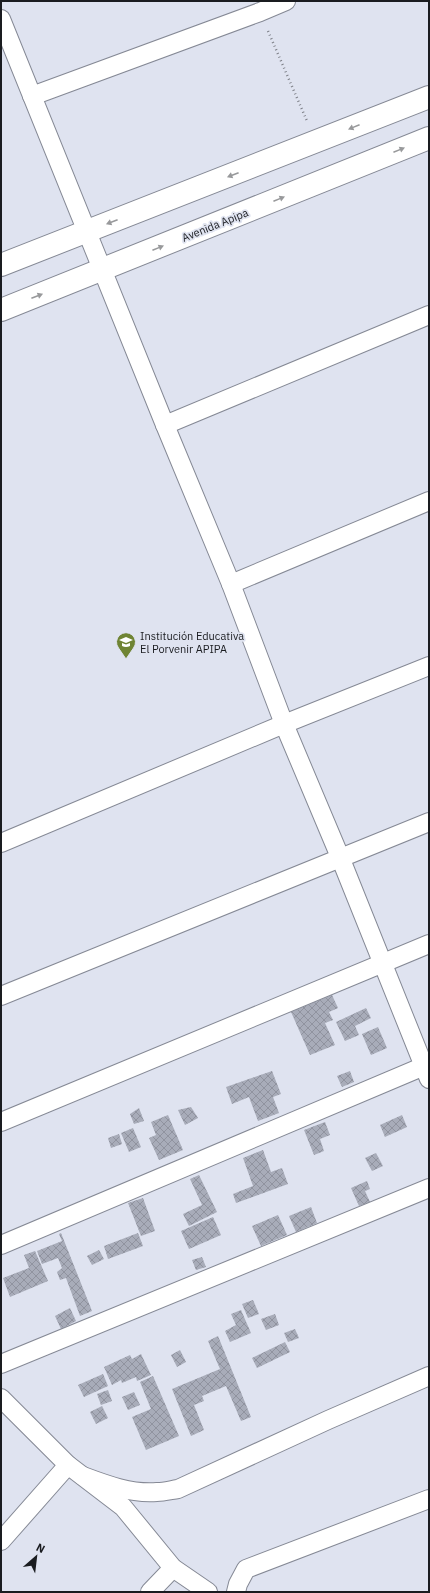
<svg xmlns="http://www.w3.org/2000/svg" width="430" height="1593" viewBox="0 0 430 1593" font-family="'IBM Plex Sans',sans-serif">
  <defs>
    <pattern id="building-cross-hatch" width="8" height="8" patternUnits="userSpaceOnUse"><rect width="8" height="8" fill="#a8acb9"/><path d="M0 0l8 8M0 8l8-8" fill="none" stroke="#90939f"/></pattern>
  </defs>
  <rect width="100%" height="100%" fill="#dfe3f0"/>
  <g fill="url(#building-cross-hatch)">
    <polygon points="332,995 338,1008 329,1012 333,1020 325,1023 335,1045 310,1055 291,1012"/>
    <polygon points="366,1008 371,1018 355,1026 359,1035 345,1041 336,1022"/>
    <polygon points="378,1027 387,1048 371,1055 362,1034"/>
    <polygon points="272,1071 281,1094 273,1097 279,1113 258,1121 249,1097 232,1104 226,1087"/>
    <polygon points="350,1071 354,1082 342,1087 337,1076"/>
    <polygon points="191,1107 198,1118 185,1125 178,1110"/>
    <polygon points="139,1108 144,1121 134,1124 130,1114"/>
    <polygon points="168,1115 183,1150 159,1160 149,1138 156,1135 151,1122"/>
    <polygon points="402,1115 407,1127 385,1137 380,1125"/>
    <polygon points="325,1122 330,1135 320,1139 324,1151 314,1155 304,1130"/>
    <polygon points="133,1128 141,1147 129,1152 121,1133"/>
    <polygon points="119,1134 122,1144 111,1148 108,1138"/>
    <polygon points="263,1150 271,1172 282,1168 288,1184 236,1203 233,1194 253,1186 243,1158"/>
    <polygon points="376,1153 383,1166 372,1171 365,1158"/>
    <polygon points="199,1175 217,1212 189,1226 183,1214 202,1205 190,1179"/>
    <polygon points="367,1181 370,1189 365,1191 370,1202 359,1206 351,1188"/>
    <polygon points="143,1198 155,1231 141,1236 128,1203"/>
    <polygon points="311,1207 317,1223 296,1232 289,1216"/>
    <polygon points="278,1215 287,1235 261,1246 252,1226"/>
    <polygon points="213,1217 221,1235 189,1249 181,1231"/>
    <polygon points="61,1233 92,1311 80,1316 66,1278 60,1280 57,1272 62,1268 58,1258 42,1264 37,1251 62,1241 59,1234"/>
    <polygon points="138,1233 143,1246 108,1259 104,1246"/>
    <polygon points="99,1250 104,1259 92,1265 87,1256"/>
    <polygon points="35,1251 48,1281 10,1297 3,1278 29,1268 24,1255"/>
    <polygon points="202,1257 206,1267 196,1270 192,1260"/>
    <polygon points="253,1300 259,1314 248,1318 242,1304"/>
    <polygon points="70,1308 76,1321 61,1329 55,1316"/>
    <polygon points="241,1310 251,1333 230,1342 225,1331 236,1325 231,1314"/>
    <polygon points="275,1314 279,1325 266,1330 261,1319"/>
    <polygon points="295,1329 299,1338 288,1342 284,1333"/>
    <polygon points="218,1336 251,1417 241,1421 226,1386 202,1396 204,1401 194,1405 204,1430 191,1436 172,1389 220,1369 208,1341"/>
    <polygon points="285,1342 290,1352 257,1368 252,1358"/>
    <polygon points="180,1350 186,1362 177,1367 171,1355"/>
    <polygon points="141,1354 151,1375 137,1381 136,1377 122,1383 121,1380 112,1385 104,1367 130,1355 132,1359"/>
    <polygon points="103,1374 108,1386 84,1397 78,1385"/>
    <polygon points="153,1376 179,1436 146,1450 132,1417 151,1409 140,1382"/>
    <polygon points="108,1390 112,1401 101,1405 97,1394"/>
    <polygon points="134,1392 140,1405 128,1410 122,1397"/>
    <polygon points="102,1406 108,1418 96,1424 90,1412"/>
  </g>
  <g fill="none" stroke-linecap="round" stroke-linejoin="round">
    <defs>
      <g id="street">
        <polyline points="1,19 165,425 231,584 284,724 340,857 429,1079"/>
        <polyline points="32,96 260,12 286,1"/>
        <polyline points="165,425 429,315"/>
        <polyline points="231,584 429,501"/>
        <polyline points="1,843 284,724 429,666"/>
        <polyline points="1,996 429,822"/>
        <polyline points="1,1122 429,944"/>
        <polyline points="1,1245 429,1064"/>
        <polyline points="1,1364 429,1188"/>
        <polyline points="1,1398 68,1465 123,1507 173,1568 208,1592"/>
        <path d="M83,1476C107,1485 131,1494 157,1492C164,1492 171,1490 178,1489L328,1420L429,1376"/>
        <polyline points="1,1541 68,1465"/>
        <polyline points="150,1592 173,1568"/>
        <polyline points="236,1592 238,1584 246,1569 429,1499"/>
      </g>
      <g id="secondary">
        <polyline points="1,265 429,97"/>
        <polyline points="1,310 429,138"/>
      </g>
    </defs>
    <use href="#street" stroke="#858995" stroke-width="20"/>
    <use href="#secondary" stroke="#858995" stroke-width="24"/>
    <polyline stroke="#80838b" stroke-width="2.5" stroke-dasharray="1 3" stroke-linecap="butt" points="268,31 307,121"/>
    <use href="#street" stroke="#fff" stroke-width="18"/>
    <use href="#secondary" stroke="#fff" stroke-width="22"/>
  </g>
  <defs><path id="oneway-solid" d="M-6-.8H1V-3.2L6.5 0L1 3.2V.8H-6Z"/></defs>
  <g fill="#98999b">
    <use href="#oneway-solid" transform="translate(354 127) rotate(158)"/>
    <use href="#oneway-solid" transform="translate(399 150) rotate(-22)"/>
    <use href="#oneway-solid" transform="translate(233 175) rotate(159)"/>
    <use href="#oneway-solid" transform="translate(279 199) rotate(-22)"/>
    <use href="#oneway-solid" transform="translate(112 222) rotate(159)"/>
    <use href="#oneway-solid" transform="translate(158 248) rotate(-22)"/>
    <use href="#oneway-solid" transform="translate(37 296) rotate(-21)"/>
  </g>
  <defs>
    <symbol id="school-pin" viewBox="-11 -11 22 30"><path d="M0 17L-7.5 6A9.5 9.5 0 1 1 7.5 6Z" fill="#6f8434" stroke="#dfe3f0"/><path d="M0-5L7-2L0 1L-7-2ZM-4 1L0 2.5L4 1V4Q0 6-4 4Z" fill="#fff"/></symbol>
  </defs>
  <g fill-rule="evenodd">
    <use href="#school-pin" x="115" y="631" width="22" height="30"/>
  </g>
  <g text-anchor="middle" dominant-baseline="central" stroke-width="3.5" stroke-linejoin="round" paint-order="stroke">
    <g font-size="11" fill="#1a1c20" stroke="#dfe3f0">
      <text transform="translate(215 225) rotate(-22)">Avenida Apipa</text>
    </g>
    <g font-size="11" fill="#1a1c20" stroke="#dfe3f0" text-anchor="start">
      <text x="140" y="636">Institución Educativa<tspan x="140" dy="13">El Porvenir APIPA</tspan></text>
    </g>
  </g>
  <rect width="430" height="1593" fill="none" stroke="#1a1c20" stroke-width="4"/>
  <g transform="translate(36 1557) rotate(28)" stroke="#dfe3f0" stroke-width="3" paint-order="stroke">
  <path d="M0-3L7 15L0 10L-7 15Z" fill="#1a1c20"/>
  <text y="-6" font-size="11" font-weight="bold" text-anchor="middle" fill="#1a1c20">N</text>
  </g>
</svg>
